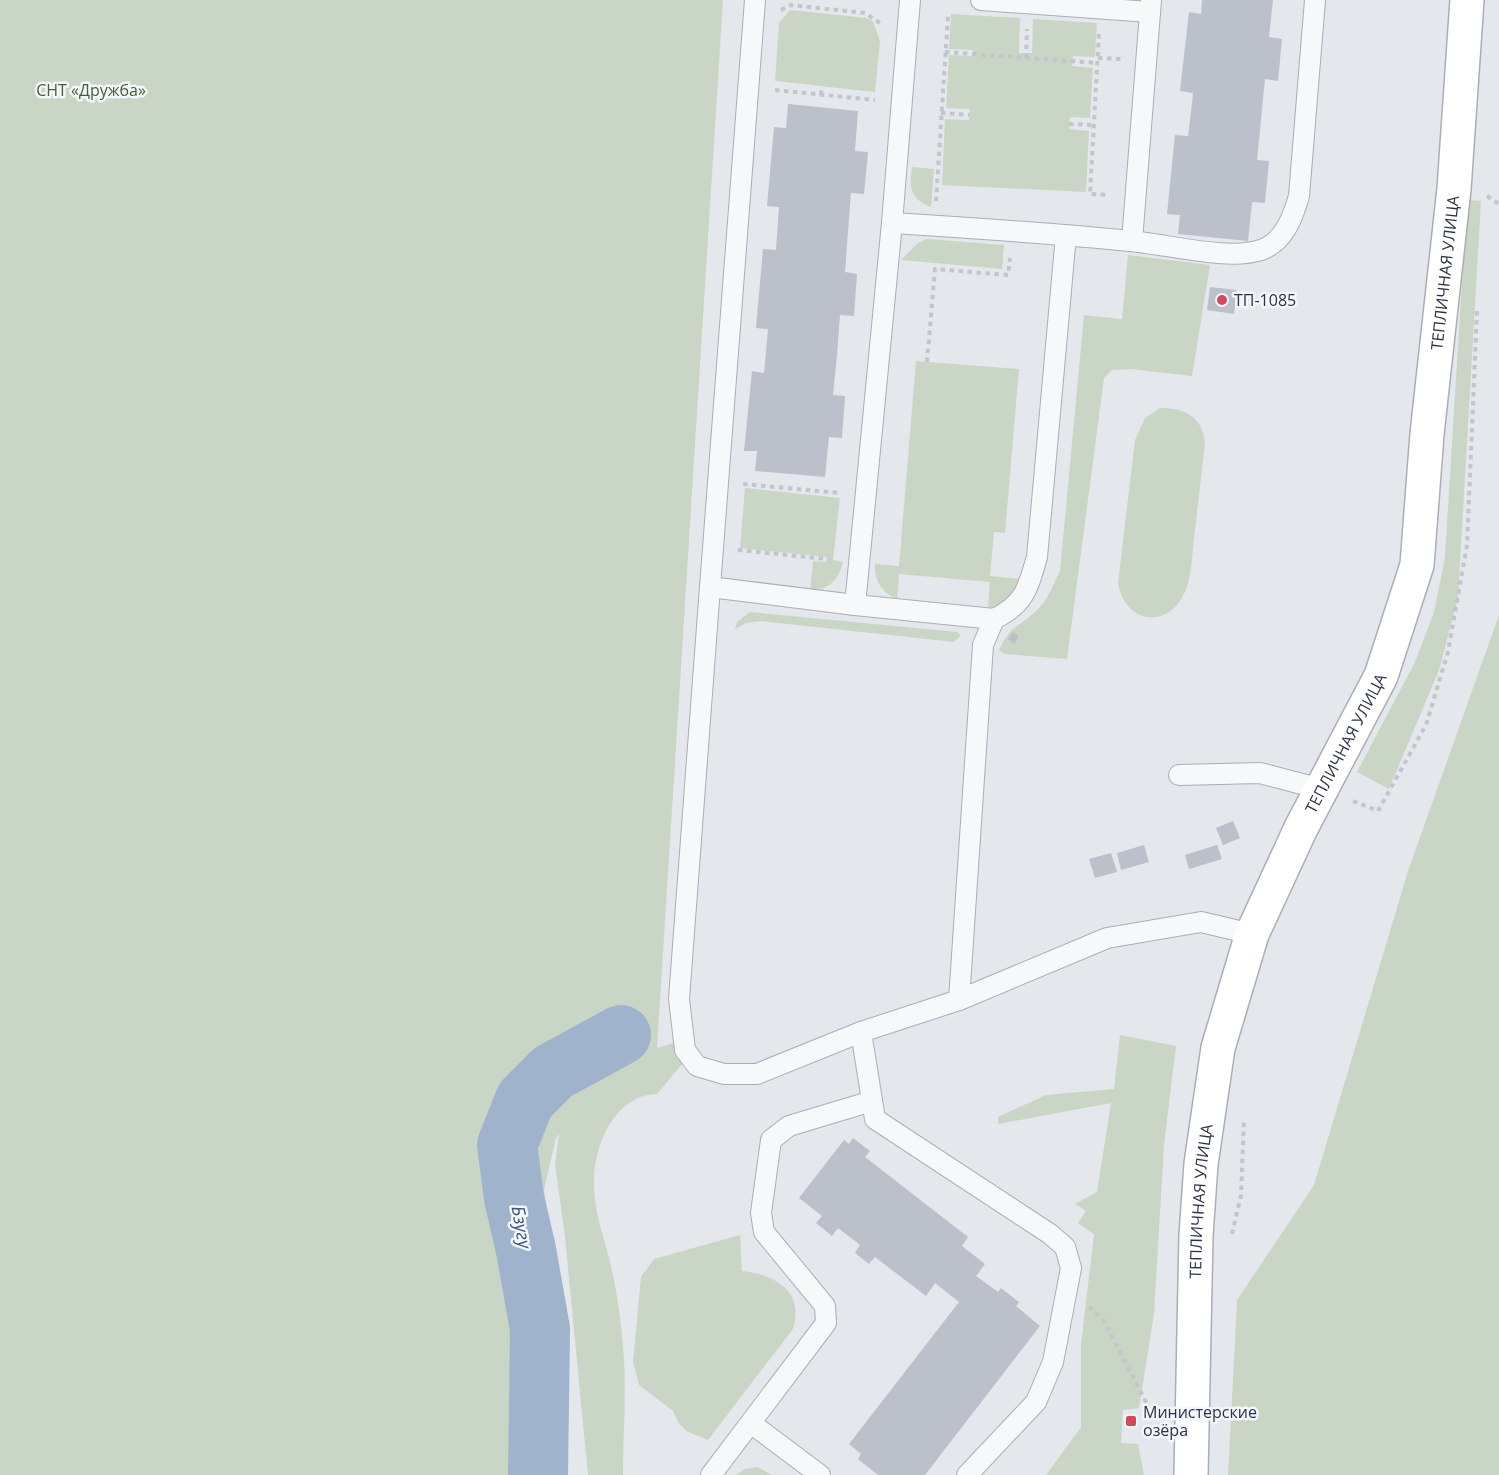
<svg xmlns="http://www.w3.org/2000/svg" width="1499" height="1475" viewBox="0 0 1499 1475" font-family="'Open Sans',sans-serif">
  <rect width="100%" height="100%" fill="#e4e7ec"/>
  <g fill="#c9d6c5">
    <path d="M0,0H723L657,1048L680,1041L683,1063L657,1094C614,1095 593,1147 594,1185C594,1213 605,1239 611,1266C617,1292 621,1320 623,1347C627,1389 623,1433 623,1475H588L565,1237L555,1164L559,1134L556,1138L544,1190L554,1269L563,1383L560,1475H0Z"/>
    <polygon points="790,10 866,18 873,21 880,41 875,92 775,81 779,23"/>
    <polygon points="951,14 1020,18 1019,53 1032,53 1033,19 1097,23 1095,57 1073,56 1072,66 1093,68 1090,118 1070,117 1069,129 1089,131 1086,192 942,185 945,119 969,120 970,109 946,108 949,55 973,56 973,50 949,49"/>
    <path d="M912,167L934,169L931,207C910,199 909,188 912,167Z"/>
    <polygon points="1467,200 1481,201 1458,598 1439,670 1389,789 1357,772 1415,662 1434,612 1445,557"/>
    <polygon points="927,239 1004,245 1002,269 901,260 918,243"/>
    <path d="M1128,255L1210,265L1192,376L1131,369L1112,370L1104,378L1067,659L1004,654L999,650C1012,623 1017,629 1035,612C1047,602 1053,585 1060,571L1084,315L1122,319Z"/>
    <path d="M916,361L1019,369L1005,533L994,532L990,576L1020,579L1012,595L998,608L988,607L990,582L899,574L897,599C882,593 874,580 875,564L899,566Z"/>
    <path d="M1160,408C1186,408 1203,417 1205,444C1201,475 1198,506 1194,537C1192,555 1192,575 1185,592C1168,630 1125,624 1118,583L1135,440L1145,418Z"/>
    <path d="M745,488L840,498L833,560L843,562C839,579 828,591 810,590L813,561L826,562L827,557L740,548Z"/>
    <polygon points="750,612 957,632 961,635 954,642 760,621 746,623 735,629 737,622"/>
    <polygon points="1499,615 1499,1475 1228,1475 1237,1300 1314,1185 1408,871"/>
    <polygon points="1120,1035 1176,1046 1164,1145 1154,1314 1139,1408 1123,1410 1121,1443 1138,1444 1144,1475 1046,1475 1081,1427 1081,1345 1094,1234 1078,1223 1086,1211 1075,1204 1097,1192 1111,1103 998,1124 998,1117 1046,1095 1114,1089"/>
    <path d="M740,1235L742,1271C775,1274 805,1292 793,1329L708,1440L686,1431L678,1422L673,1411L639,1385L633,1362L641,1277L654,1259Z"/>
    <polygon points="757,1467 772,1475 736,1475 745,1469"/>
  </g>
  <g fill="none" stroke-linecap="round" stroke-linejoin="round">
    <polyline stroke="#9fb4cc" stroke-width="60" points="538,1475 540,1329 526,1250 514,1198 507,1145 525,1100 553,1072 621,1035"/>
  </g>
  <g fill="#bbc0ca">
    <polygon points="1202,0 1273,0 1269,37 1282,39 1278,81 1265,79 1257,160 1269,161 1265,203 1252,202 1248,241 1178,234 1180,215 1167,214 1175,135 1188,136 1191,112 1193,93 1180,91 1189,12 1201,14"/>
    <polygon points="788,104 858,111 855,151 868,152 864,194 851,193 848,232 845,272 857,274 854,316 840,315 837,355 833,395 845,396 842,438 829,437 825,477 755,471 757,451 744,451 752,371 764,373 768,329 756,328 763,249 776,250 779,207 767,206 774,127 786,128"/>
    <polygon points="1210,287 1237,290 1234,314 1207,310"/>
    <polygon points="1013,632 1019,636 1014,644 1008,639"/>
    <polygon points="1233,821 1240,838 1223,845 1216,828"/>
    <polygon points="1144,845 1149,862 1121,870 1117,853"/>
    <polygon points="1217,845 1222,859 1189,869 1185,855"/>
    <polygon points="1111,853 1117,872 1095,878 1089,859"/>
    <polygon points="853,1138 870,1151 865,1157 968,1237 962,1246 985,1264 976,1276 998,1292 1001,1288 1019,1302 1016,1306 1040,1326 925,1475 878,1475 858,1459 861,1454 849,1444 959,1302 935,1283 926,1296 875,1257 869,1264 855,1253 860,1245 838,1228 832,1236 816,1223 822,1216 799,1198 844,1140 849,1144"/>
  </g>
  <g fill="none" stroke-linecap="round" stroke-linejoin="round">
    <defs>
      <g id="lane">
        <polyline points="755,0 710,587 855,605"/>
        <polyline points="910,0 892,223 855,605 994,619"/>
        <polyline points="981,0 1150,12"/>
        <path d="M892,223C971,228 1051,233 1130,241C1166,244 1228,261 1261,250C1284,242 1293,217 1299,196L1315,0"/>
        <polyline points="1132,241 1151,0"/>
        <polyline points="710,587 679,999 685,1050 697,1066 724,1074 757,1074 861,1032"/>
        <polyline points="1179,775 1260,773 1321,789"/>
        <path d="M959,1000L983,645L994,619C1025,604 1028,588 1037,557L1066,235"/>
        <polyline points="752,1424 820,1475"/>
        <polyline points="711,1475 826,1323 825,1306 764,1232 761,1213 771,1140 789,1126 872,1101"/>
        <polyline points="967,1475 1036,1402 1053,1362 1071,1268 1065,1247 1050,1234 875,1119 861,1032 959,1000 1107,938 1201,922 1252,934"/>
      </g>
      <g id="secondary">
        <path id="s1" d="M1191,1475L1196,1235L1201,1164L1218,1048L1252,934L1301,828L1381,676L1417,565L1427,434L1454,189L1467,0"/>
      </g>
    </defs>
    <use href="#lane" stroke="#a9aeb7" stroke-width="22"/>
    <use href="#secondary" stroke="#a9aeb7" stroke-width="36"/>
    <g stroke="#c2c5cb" stroke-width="4" stroke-dasharray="4.5 4.5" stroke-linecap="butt">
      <polyline points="781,10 791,5 865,13 880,23"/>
      <polyline points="1099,34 1090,194 1108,195"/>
      <polyline points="945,52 1098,63"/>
      <polyline points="1026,58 1027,29"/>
      <polyline points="1098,58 1121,59"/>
      <polyline points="775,90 875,100"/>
      <polyline points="821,95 821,86"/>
      <polyline points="941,113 970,115"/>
      <polyline points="1069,124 1094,125"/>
      <polyline points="1487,196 1499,204"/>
      <polyline points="936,201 948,16"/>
      <polyline points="927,362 935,269 1008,275 1010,258"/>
      <polyline points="743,484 840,493"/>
      <polyline points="738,550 827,559"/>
      <polyline points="1353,801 1378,811 1426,725 1448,652 1467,545 1477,311"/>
      <polyline points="1232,1234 1241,1195 1244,1119"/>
      <polyline points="1089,1307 1104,1321 1147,1404"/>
    </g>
    <use href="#lane" stroke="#f7f8fa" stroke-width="20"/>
    <use href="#secondary" stroke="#fff" stroke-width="33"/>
  </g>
  <g fill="#d1495b" stroke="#f4f6f9" stroke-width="2">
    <circle cx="1222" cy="300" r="6"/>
    <rect x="1125" y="1415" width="12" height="12" rx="3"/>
  </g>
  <g text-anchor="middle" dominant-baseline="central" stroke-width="5" stroke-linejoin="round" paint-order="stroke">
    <g font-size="16" fill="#3f6138" stroke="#f4f6f9">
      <text x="91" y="90">СНТ «Дружба»</text>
    </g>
    <g font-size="16" fill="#2b3445" stroke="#f4f6f9">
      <text stroke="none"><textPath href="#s1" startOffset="1246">ТЕПЛИЧНАЯ УЛИЦА</textPath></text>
      <text stroke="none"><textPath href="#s1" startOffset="760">ТЕПЛИЧНАЯ УЛИЦА</textPath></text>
      <text stroke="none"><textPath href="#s1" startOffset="274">ТЕПЛИЧНАЯ УЛИЦА</textPath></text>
    </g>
    <g font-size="16" fill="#2b3445" stroke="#f4f6f9" text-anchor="start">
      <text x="1234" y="300">ТП-1085</text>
      <text x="1143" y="1412">Министерские<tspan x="1143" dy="18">озёра</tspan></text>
    </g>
    <g font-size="18" font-style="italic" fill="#34527a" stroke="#f4f6f9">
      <text transform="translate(522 1227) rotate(80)">Бзугу</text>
    </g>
  </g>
</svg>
